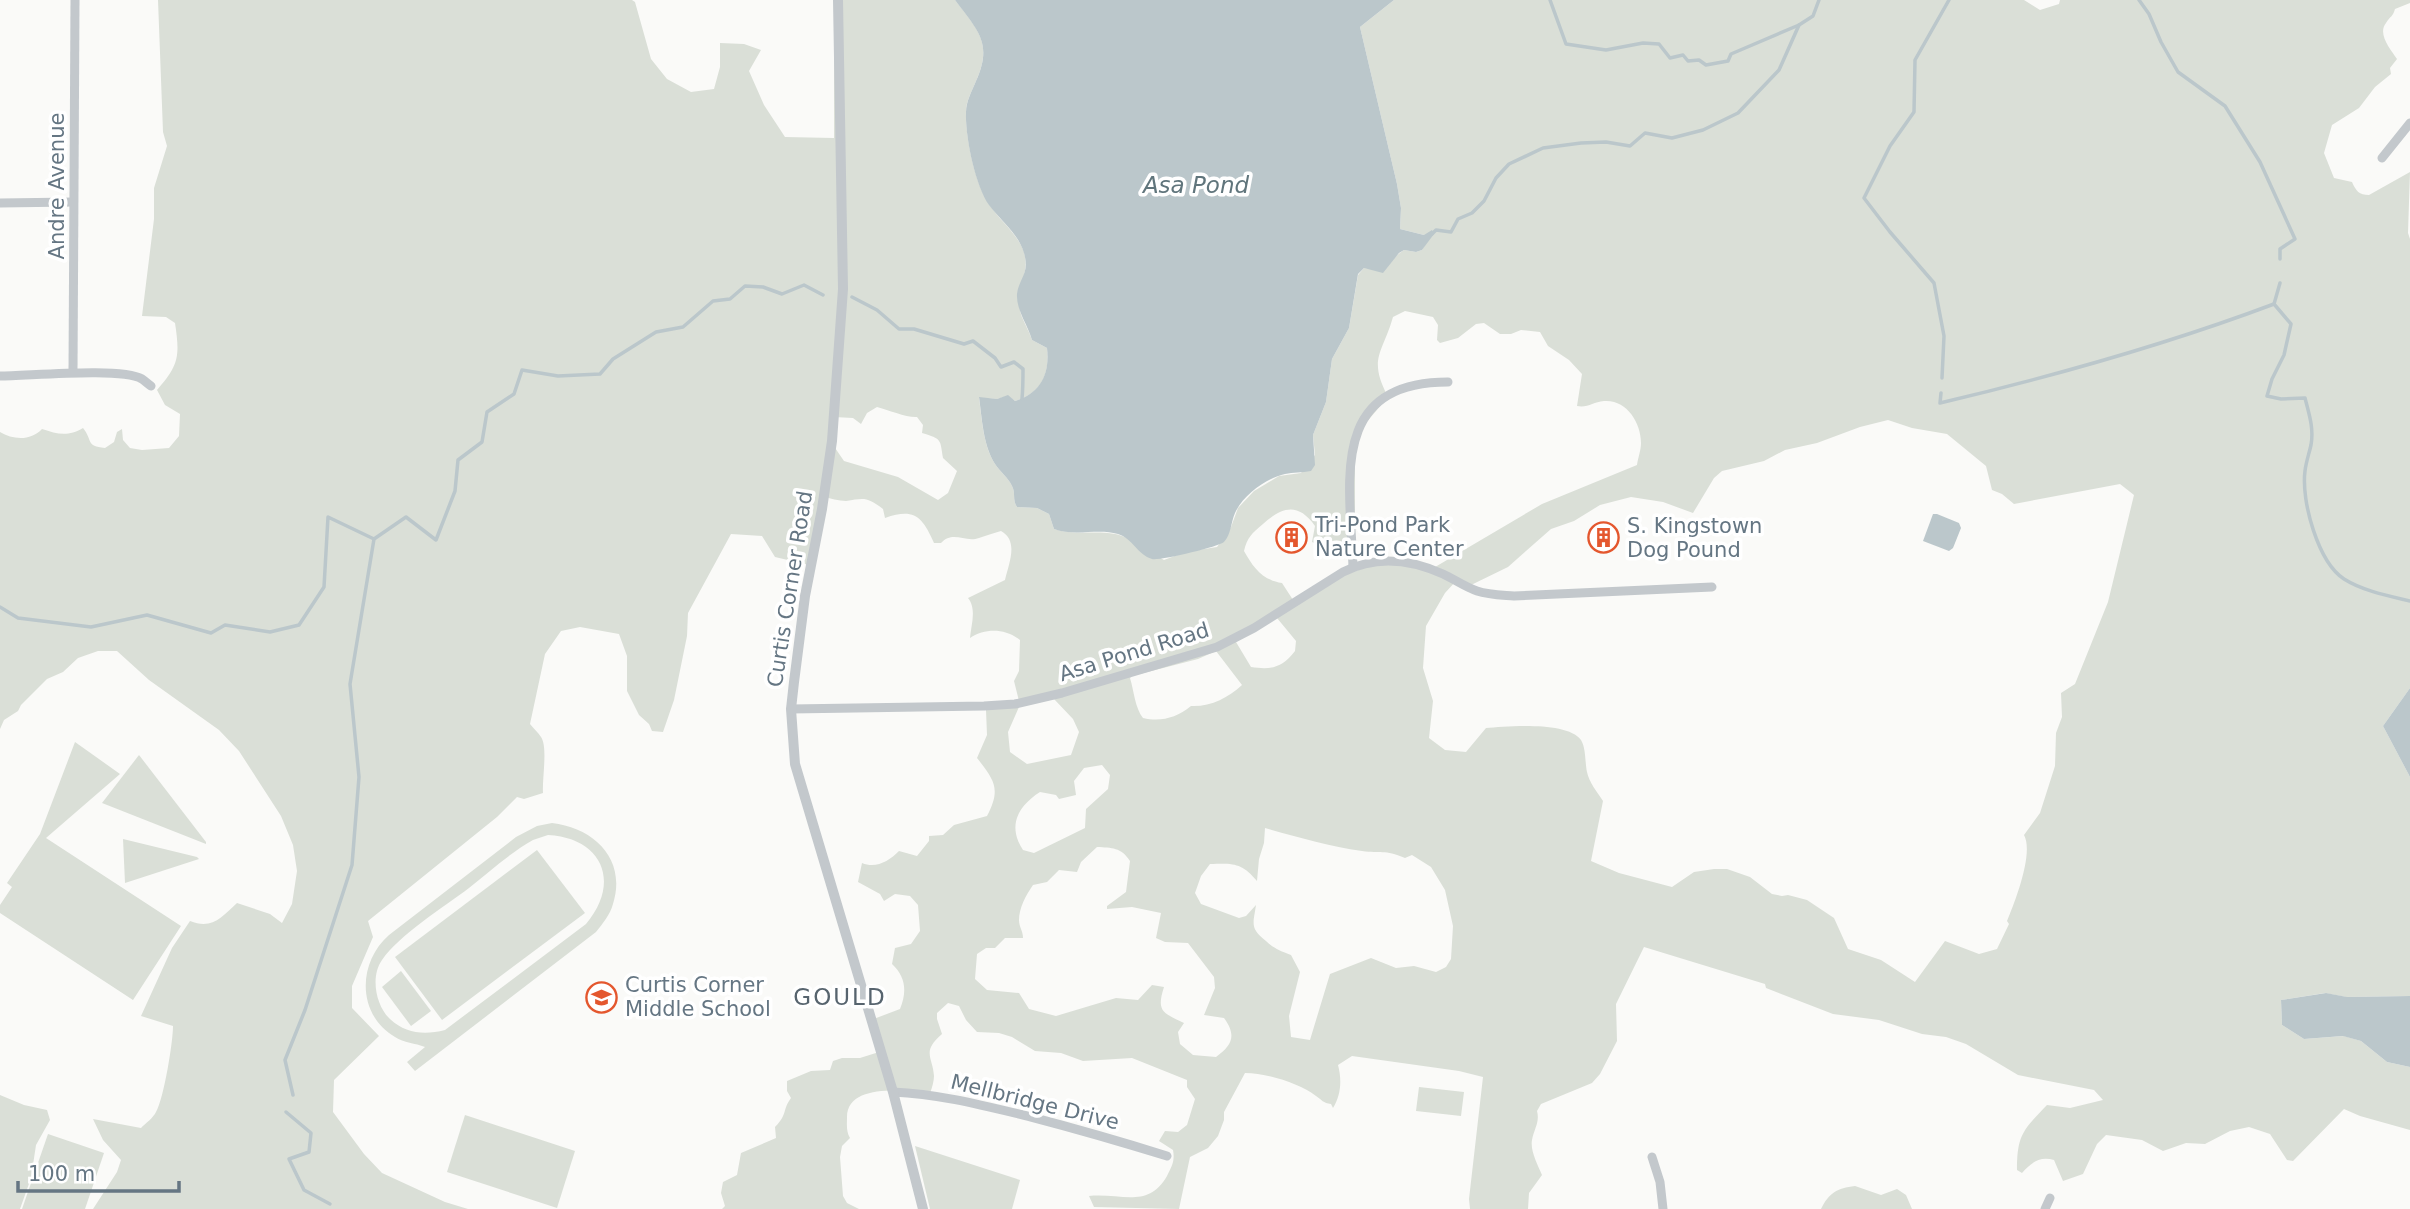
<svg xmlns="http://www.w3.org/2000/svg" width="2410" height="1209" viewBox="0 0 2410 1209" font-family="'DejaVu Sans',sans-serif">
  <rect width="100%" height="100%" fill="#fafaf8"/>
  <g fill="#dadfd7" fill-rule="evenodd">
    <path d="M158,0H632L635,2L651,59L667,79L691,92L714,89L720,67V43L744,44L761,50L749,71L764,105L785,137L834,138V0H955C978,30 993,43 976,81C972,91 966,101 966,111C965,136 975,184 989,204C1000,221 1017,233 1024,252C1030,272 1017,290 1020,310C1021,318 1029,330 1032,340L1047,348C1050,375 1041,393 1015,401L1008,396L997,399L979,398C982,419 983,445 995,464C1000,472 1008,477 1012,486C1016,494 1012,499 1017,507L1037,508L1049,514L1054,529C1077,536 1093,530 1115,534C1129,536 1151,553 1164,560L1185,552L1217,547L1231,527L1238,508L1254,491L1279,476L1301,473L1315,455L1313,435L1326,402L1332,359L1349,328L1358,275L1364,268C1390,272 1387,261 1404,250L1416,252L1422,250L1426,243L1424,235L1400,229L1401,208L1397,184L1360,27L1394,0H2024L2040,10L2059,4L2060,0H2410V3L2395,9C2393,17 2390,16 2386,23C2377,34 2391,50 2397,59L2390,68L2391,74L2375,87L2359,108L2332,125L2324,153L2334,178L2352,182C2356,191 2359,195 2369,195L2410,172L2408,233L2410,239V688L2383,726L2410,777V996L2346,997L2325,993L2281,1000L2282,1025L2304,1039L2344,1036L2361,1041L2387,1062L2410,1067V1130L2360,1116L2344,1109L2293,1161L2287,1160L2270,1134L2249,1127L2230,1131L2205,1144L2186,1143L2163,1151L2142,1140L2106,1135L2097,1144L2083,1174L2063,1181L2054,1160C2039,1156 2031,1163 2022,1173L2017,1170C2017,1135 2023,1130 2047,1105L2070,1108L2103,1100L2094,1090L2018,1075L1966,1044L1946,1037L1922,1034L1879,1020L1833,1014L1766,988L1765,984L1644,947L1616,1004L1617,1041L1600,1074L1592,1083L1541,1104L1537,1111C1540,1122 1534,1129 1532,1140C1530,1151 1538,1165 1542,1175L1529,1193L1528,1209H1470L1469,1199L1483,1077L1459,1071L1352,1056L1338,1065C1342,1080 1341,1095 1333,1108L1331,1104C1323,1103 1322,1100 1316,1096C1299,1083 1266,1073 1245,1073L1224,1112V1120L1218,1136L1208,1148L1190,1157L1179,1209L1094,1207L1089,1196C1122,1193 1148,1209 1167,1176C1172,1166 1175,1161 1173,1150L1159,1141L1165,1131L1178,1132L1187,1125L1195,1099L1187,1087V1080L1132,1058L1083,1061L1061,1053L1035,1051L1012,1037L999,1033L977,1032L966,1020L959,1006L948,1003L937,1013V1019L942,1034C921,1052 933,1057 934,1076C934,1081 932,1088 930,1093C909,1091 847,1082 847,1117C847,1125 846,1131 850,1138L842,1146L840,1157L843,1196L847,1203L859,1209H722L725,1206L721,1193L723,1182L737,1175L741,1153L776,1138L775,1127C788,1114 782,1110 791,1098L787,1091V1081L811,1071L830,1070L833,1061L842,1058H860L879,1052L871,1020L900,1009C907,992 906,977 892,964L895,948L911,944L920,931L918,905L910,896L895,894L884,901L880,894L858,882L862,863C876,869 889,861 899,851L917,856L929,841V836L943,835L954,825L987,816C1001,789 995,781 977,758L987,735L986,710L1020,705L1014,681L1019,671L1020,640C1005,628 985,628 970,638C971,625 977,609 968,598L1005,580C1009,563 1019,541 1001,531C993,533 986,536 979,538C965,543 953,530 941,543H934C922,516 914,508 885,518L883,509C867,497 865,498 846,501C839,501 830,498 823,497L809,565L775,557L762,536L731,534L688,613L687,636L674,700L663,732L652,731L649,724L639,715L627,691V656L619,634L580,627L561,631L545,654L530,724C533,728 538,732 541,737C548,747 542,778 543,793L524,799L517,797L497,817L368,921L373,937L352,986V1008L379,1036L334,1080L333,1112L364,1154L382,1173L445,1202L468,1209H93L117,1172L121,1160L103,1140L93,1119L141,1128C146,1123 153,1118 156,1112C164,1098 173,1042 173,1026L141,1016L172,948L190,921C212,930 222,917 237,903L270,914L282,923L292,904L297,871L293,845L281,816L239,751L219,730L149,680L117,651H98L78,658L63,672L47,679L21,705L18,711L4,720L0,729V432C13,440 31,441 42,429C57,434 68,437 83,428C93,440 85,446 105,448L114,442L117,432L122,429L123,440L130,448L142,450L169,448L179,436L180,414L165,405L157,390C179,365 180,356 175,323L166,317L142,316L154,219V188L167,146L163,132ZM1405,311L1433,317L1438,325L1437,340L1440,343L1458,338L1476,324L1484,323L1500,334H1511L1521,330L1540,332L1548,346L1569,360L1582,374L1577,406C1588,408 1593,402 1604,401C1626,399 1641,422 1641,443C1641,450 1638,458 1637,465L1542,504L1430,570L1385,561L1341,576L1295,603L1282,583C1262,580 1253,567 1244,551C1247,538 1252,533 1263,524C1282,507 1298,502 1315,526L1312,542L1355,562V447L1364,425L1388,397C1368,358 1382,355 1393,317ZM877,407C888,410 908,418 917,417L923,425L922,433C942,439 940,439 943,458L957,471L948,493L938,500L898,477L844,461L831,442L834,417L853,418L861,424L867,413ZM1888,420L1912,428L1947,434L1986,466L1992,490L2002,494L2014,504L2120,484L2134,495L2108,602L2075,684L2061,693L2062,717L2056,733L2055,766L2040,813L2024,835C2034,853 2015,902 2007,921L2009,924L1997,949L1979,954L1945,941L1915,982L1881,960L1848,949L1834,918L1807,900L1788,895L1782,896L1772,894L1750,877L1727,869H1714L1694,872L1672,887L1619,873L1591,861L1603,801C1597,792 1589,782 1587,772C1585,763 1586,748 1581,740C1568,721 1507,726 1486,728L1466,752L1445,750L1429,738L1433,701L1423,668L1426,626L1445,593L1456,581L1469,586L1508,567L1551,529L1574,521L1600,505L1631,497L1663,502L1693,513L1714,478L1722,471L1764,461L1785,450L1817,443L1860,427ZM1277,618L1296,641L1295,651C1282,668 1271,670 1251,667L1236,642ZM1216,651L1242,685C1228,698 1210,707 1191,706C1176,718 1161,722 1143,718C1135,708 1134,691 1130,678L1132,676L1198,659ZM1054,699L1073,719L1079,732L1071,755L1027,764L1010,752L1008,732L1019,707ZM1102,765L1110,775L1108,789L1086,809L1085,828L1034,853L1023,850C1007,826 1018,806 1040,792L1056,795L1059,799L1076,795L1074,781L1084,768ZM1265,828C1297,837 1329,846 1362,851C1381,854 1384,849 1405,858L1412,855L1431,867L1445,890L1453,926L1451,959L1446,967L1436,972L1414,966L1396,968L1371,958L1330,974L1310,1040L1291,1037L1289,1016L1300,972L1291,955C1280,951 1273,948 1266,941C1250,928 1253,925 1256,905L1246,916L1239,918L1201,904L1195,893L1201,876L1210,864C1234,863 1242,863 1257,881L1259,859L1264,843ZM1097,847C1112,848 1121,847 1130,861L1126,892L1107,906V909L1132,907L1161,913L1156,938L1165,942L1188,943L1214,977L1215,988L1204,1015L1224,1018C1237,1036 1232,1045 1216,1057L1193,1055L1180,1044L1178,1032L1184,1023C1163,1013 1156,1012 1164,987L1152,985L1138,1000L1116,998L1056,1016L1029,1009L1019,993L987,990L975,979L977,954L986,948H995L1005,938H1023C1023,931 1019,927 1019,920C1019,908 1026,895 1033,885L1047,882L1059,870L1077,872L1081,862Z"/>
    <polygon points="75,742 120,774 46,838 181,926 133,1000 0,913 0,905 12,887 7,883 40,834"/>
    <polygon points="139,755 206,842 206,844 102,803"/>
    <path d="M552,823C594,828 627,859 613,904C610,915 603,923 596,932L415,1071L407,1062L425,1047C415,1043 404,1043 395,1037C356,1014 358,962 389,935L516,837L537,826ZM548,835C603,838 621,883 586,924L445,1030C425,1035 406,1034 390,1019C376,1006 370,977 382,960C399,935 444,907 469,888C489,872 510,853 533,840C538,838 543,837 548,835Z"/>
    <polygon points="123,839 197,857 199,859 125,883"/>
    <polygon points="537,850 585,913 442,1020 395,957"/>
    <polygon points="401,971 431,1011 411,1026 382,987"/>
    <polygon points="1419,1087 1464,1092 1461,1116 1416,1111"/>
    <polygon points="0,1095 24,1105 47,1110 50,1120 36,1145 31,1178 20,1209 0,1209"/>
    <polygon points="465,1115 575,1151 557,1208 447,1172"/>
    <polygon points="48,1134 104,1153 85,1209 22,1209"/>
    <polygon points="915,1146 1020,1180 1012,1209 930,1209"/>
    <path d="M1855,1186L1881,1195L1897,1189L1906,1195L1912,1209H1821C1829,1193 1837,1188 1855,1186Z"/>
  </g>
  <g fill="#bbc7cb">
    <path d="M955,0H1394L1360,27L1397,184L1401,208L1400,229L1424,235L1432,230L1434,234L1422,250L1416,252L1404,250L1399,253L1383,273L1364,268L1358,274L1349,328L1332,359L1326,402L1313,435L1315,465L1311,471C1302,473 1293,472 1285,474C1266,478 1243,495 1235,513C1231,522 1231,535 1224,542C1218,547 1159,561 1152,559C1138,555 1132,538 1118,534C1097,528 1075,537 1054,529L1049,514L1037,508L1017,507C1012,499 1016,494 1012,486C1008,477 1000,472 995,464C983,445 982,418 979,397L997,399L1008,395L1015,401C1040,393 1050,375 1047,348L1032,340C1028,325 1016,310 1017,294C1019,278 1030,274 1024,253C1018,233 1001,221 989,205C975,185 965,136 966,112C966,101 972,91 976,81C993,43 978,31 955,0Z"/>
    <polygon points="1933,514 1937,514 1959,523 1961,528 1953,548 1949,551 1923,541"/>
    <polygon points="2410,688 2410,777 2383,726"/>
    <polygon points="2326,993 2347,997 2410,996 2410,1067 2387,1062 2361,1041 2343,1036 2304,1039 2282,1025 2281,1000"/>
  </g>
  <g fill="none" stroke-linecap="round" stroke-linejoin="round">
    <g stroke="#bbc7cb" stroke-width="3.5">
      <polyline points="1550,0 1566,44 1606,50 1643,43 1659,44 1670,58 1683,55 1688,61 1699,60 1706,65 1728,61 1731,54 1799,25"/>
      <polyline points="2139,0 2149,14 2161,42 2178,72 2225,106 2260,162 2295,239 2280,249 2280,259"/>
      <polyline points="1432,234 1436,230 1451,232 1458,219 1472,213 1484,201 1496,178 1509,164 1543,148 1581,143 1606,142 1630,146 1645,133 1672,138 1703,130 1738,113 1779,70 1799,25 1813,16 1819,0"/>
      <path d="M2280,283L2274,304L2291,324L2284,355L2272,379L2267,396L2281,399L2305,398C2309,414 2314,428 2311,445C2309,454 2306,462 2305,471C2301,501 2318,562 2344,579C2363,591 2389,596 2410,601"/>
      <path d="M852,297L877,310L899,329H914L964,344L973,341L995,358L1001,367L1014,362L1023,369C1023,379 1023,388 1022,399"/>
      <polyline points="1942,378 1944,336 1934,283 1890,232 1864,198 1890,146 1914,112 1915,60 1949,0"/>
      <path d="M1941,393L1940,403C2054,376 2165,345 2274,304"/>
      <polyline points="0,607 18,618 91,627 147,615 211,633 225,625 270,632 299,625 324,587 328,517 374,539"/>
      <polyline points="293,1095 285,1060 305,1010 352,865 359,777 350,684 374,539 406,517 436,540 455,491 458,460 482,442 487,412 514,394 522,370 558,376 600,374 613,359 656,332 683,327 713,301 730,299 745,286 763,287 782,294 804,285 823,295"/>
      <polyline points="286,1112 311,1133 309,1152 289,1159 304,1190 330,1204"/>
    </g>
    <g stroke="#c3c8cc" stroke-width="9">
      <polyline points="2382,158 2410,123"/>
      <polyline points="0,203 73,202"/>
      <polyline points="73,372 75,0"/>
      <path d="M0,376C29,376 121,367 142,379C145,381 148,384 151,386"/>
      <path d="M1353,567C1350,482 1328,382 1448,382"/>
      <path d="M791,709L984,706L1015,704L1062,693L1217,647L1254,628L1343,572C1376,555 1410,559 1443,574C1454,579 1465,587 1477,591C1489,595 1502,595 1514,596L1712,587"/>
      <path d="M893,1092C940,1094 985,1106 1031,1117C1077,1129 1122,1142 1167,1156"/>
      <polyline points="1652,1157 1660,1182 1663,1209"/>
      <polyline points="2045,1209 2050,1198"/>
    </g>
    <polyline stroke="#c3c8cc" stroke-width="10" points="838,0 843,289 832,441 822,509 805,596 794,682 791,709 795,764 893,1092 923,1209"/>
  </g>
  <defs>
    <symbol id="building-ring" viewBox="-11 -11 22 22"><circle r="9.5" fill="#fff" stroke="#e4572e" stroke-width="1.5"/><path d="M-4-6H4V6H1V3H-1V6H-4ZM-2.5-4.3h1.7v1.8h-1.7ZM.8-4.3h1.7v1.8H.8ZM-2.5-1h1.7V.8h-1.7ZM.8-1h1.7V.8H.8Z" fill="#e4572e"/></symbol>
    <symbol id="school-ring" viewBox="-11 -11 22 22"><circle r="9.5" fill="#fff" stroke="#e4572e" stroke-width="1.5"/><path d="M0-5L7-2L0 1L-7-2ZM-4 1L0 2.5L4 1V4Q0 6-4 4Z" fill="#e4572e"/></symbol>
  </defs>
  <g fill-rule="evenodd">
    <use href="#building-ring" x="1274" y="520" width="35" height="35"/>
    <use href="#building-ring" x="1586" y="520" width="35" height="35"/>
    <use href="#school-ring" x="584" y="980" width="35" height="35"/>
  </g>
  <g text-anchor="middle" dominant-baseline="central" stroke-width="7" stroke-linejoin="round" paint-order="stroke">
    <g font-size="21" fill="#657683" stroke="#fff">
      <text transform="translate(57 186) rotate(-90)">Andre Avenue</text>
      <text transform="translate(790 589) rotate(-81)">Curtis Corner Road</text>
      <text transform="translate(1134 652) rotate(-17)">Asa Pond Road</text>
      <text transform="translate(1035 1102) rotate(14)">Mellbridge Drive</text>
    </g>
    <g font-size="21" fill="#657683" stroke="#fff" text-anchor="start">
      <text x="1315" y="525">Tri-Pond Park<tspan x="1315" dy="24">Nature Center</tspan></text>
      <text x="1627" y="526">S. Kingstown<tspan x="1627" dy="24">Dog Pound</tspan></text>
      <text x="625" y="985">Curtis Corner<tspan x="625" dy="24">Middle School</tspan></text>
    </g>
    <g font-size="23" font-style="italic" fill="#60757c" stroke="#fff">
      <text x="1196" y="185">Asa Pond</text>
    </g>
    <g font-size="23" letter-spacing="2" fill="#57646e" stroke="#fff">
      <text x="840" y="997">GOULD</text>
    </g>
  </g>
  <path d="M18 1181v10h161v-10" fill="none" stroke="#657683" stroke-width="3.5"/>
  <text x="28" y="1181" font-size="21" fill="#657683" stroke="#ffffff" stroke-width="5" paint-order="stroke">100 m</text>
</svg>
